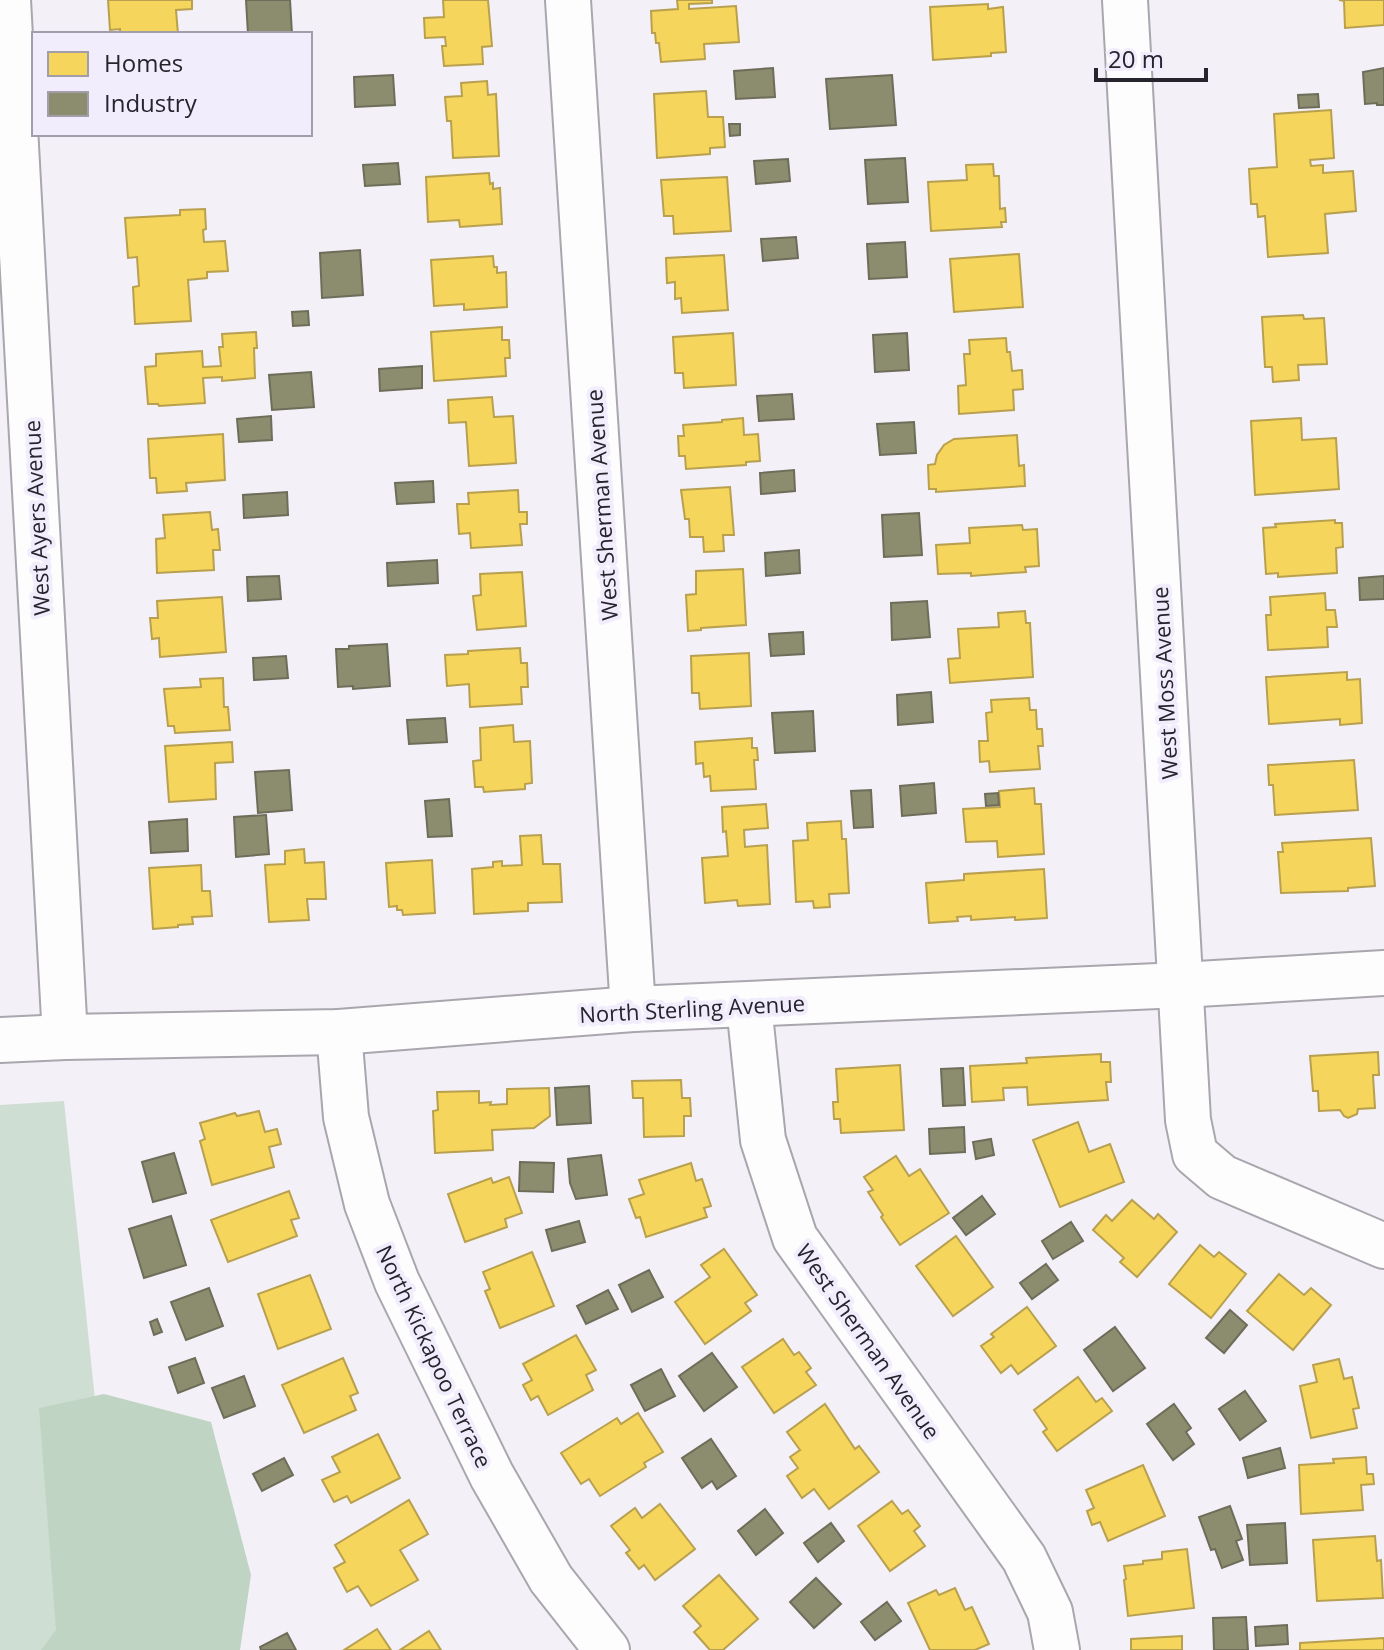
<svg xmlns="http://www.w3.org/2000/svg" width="1384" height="1650" viewBox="0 0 1384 1650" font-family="'Open Sans',sans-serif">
  <rect width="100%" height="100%" fill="#f3f0f8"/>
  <polygon fill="#cfded2" points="64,1101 121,1650 0,1650 0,1105"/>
  <polygon fill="#c0d4c3" points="104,1394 211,1422 251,1575 240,1650 41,1650 56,1630 39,1408"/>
  <g fill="#f6d55c" stroke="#b8a04e" stroke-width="2">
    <polygon points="108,0 192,0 192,9 176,10 178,34 120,34 120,29 110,30"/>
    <polygon points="443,0 488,0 492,46 482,47 483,64 444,66 442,46 446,46 445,37 425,38 424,18 444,17"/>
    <polygon points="677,0 712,0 712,3 689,4 689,9 736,6 739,42 704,44 705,59 661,62 659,43 656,43 655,33 652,33 651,11 678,9"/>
    <polygon points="1339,0 1384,0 1384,25 1345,28 1344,1"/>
    <polygon points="988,4 988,9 1003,7 1006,52 991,53 991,56 933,60 930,7"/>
    <polygon points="487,81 488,95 496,94 499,156 453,158 451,121 447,121 445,97 462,96 461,83"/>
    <polygon points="706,91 708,117 723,117 725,147 710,148 710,154 657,158 654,94"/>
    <polygon points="1331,110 1334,158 1310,160 1311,166 1323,165 1323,173 1353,171 1356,211 1325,214 1328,253 1268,257 1265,216 1258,217 1257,204 1251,204 1249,169 1277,167 1274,114"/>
    <polygon points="993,164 994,176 999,176 1000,209 1005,208 1006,222 1001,222 1002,227 931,231 928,182 967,180 966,165"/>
    <polygon points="489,173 490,184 493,183 493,189 500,188 502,224 460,227 459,220 428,222 426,177"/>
    <polygon points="727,177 731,231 674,234 673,216 664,216 661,180"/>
    <polygon points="205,209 206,229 203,230 204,242 225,241 228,271 207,272 207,278 188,280 191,321 135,324 133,287 139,286 137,257 128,258 125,218 180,215 180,210"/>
    <polygon points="1019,254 1023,307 954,312 950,259"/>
    <polygon points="724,255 728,310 682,313 681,298 675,299 675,282 667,283 666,258"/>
    <polygon points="493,256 494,267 497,267 497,273 506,272 507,307 464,310 464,304 434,306 431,260"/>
    <polygon points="1303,315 1304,319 1324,318 1327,364 1298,365 1299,380 1273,382 1272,367 1265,367 1262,317"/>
    <polygon points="502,327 502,340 509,340 510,358 505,358 506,376 434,381 431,332"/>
    <polygon points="256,332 257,348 254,348 255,378 222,381 222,377 203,378 205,403 159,406 158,404 148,404 145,367 156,366 156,354 202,351 203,367 221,366 219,347 223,347 222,334"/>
    <polygon points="733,333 736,385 684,388 683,373 675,373 673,337"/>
    <polygon points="1006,338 1007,352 1010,352 1012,371 1022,370 1023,389 1013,390 1014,410 959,414 958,386 966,385 964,354 970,354 969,340"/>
    <polygon points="492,397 494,417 513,416 516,463 469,466 466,422 449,423 448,400"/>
    <polygon points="743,418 744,435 758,434 760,461 746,462 746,465 686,469 685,456 679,456 678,436 684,436 683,425 722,422 722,420"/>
    <polygon points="1301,418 1302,440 1336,438 1339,489 1255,495 1251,421"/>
    <polygon points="223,434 225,480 186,483 187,491 157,493 156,478 150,478 148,439"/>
    <polygon points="1017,435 1019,466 1024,465 1025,486 936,492 936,489 929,489 928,465 935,464 937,455 944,445 954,439"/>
    <polygon points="730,487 734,535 723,535 724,551 704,552 703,537 690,537 689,519 685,519 681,490"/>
    <polygon points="518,490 519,512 527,512 527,524 520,524 522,545 471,548 470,533 459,534 457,504 469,504 468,493"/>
    <polygon points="210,512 212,530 218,529 220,550 213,550 214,570 157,573 156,539 165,538 163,515"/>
    <polygon points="1335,520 1335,523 1342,523 1343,547 1336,548 1337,573 1278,577 1278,573 1266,574 1263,528 1276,527 1275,524"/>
    <polygon points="1022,525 1023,530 1037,529 1039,566 1025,567 1026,572 971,576 971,573 938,574 936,545 970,543 969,528"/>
    <polygon points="743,569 746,625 701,628 701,630 688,631 686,595 696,594 696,571"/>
    <polygon points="522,572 526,626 477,630 473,596 481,595 480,574"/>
    <polygon points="1325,593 1326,610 1335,610 1337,627 1327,627 1328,647 1268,650 1266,615 1271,615 1270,597"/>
    <polygon points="222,597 226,652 160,657 159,638 152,639 150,618 158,618 157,601"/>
    <polygon points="1025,611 1026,623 1030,623 1033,677 950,683 948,659 960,658 958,629 999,627 998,613"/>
    <polygon points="520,648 521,663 527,663 528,687 521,687 522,704 470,707 469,684 447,686 445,655 468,654 468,651"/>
    <polygon points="749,653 751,706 700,709 699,693 692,693 691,656"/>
    <polygon points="1347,672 1347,680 1360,679 1362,723 1340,725 1340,719 1269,724 1266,677"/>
    <polygon points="223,678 224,707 228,707 230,730 175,733 174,726 168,726 164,689 201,687 200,679"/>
    <polygon points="1029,698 1030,710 1036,710 1037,729 1042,729 1043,746 1038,746 1040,769 990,772 989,761 980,762 979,741 988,741 986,713 992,712 991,700"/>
    <polygon points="513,725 514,742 530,741 532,783 525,784 525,789 484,792 483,787 475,787 473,761 481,760 480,728"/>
    <polygon points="752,738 752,748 757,748 758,760 754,760 756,789 711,791 710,776 704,777 703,763 696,764 695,742"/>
    <polygon points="232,742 233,762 215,763 216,799 169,802 165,746"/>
    <polygon points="1354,760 1358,810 1275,815 1273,785 1269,785 1268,765"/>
    <polygon points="1034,788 1035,804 1041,804 1044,854 998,857 997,841 966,842 963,809 1000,807 999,791"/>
    <polygon points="766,804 768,828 744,830 745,847 767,845 770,904 738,906 737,900 705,903 702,858 728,856 726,831 723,832 722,807"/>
    <polygon points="841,821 842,839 846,839 849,893 829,894 830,907 814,908 813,901 796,902 793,841 808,840 807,823"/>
    <polygon points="541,835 543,864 560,864 562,902 528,903 528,911 474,914 472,869 493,867 493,862 502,861 502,866 522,865 520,836"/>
    <polygon points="1371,838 1375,886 1348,888 1348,891 1281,893 1278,852 1283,852 1282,843"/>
    <polygon points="304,849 305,863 324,862 326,899 307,899 309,920 269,922 265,865 285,864 285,851"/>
    <polygon points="432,860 435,913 403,915 402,910 397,910 397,906 389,907 386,863"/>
    <polygon points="201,865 202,891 210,891 212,916 192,917 193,924 178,925 178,927 153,929 149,868"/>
    <polygon points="1044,869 1047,918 1015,920 1015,917 971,920 971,916 957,917 958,921 929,923 926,883 964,880 964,874"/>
    <polygon points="1378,1052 1379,1075 1373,1075 1375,1108 1358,1109 1357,1114 1348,1118 1344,1116 1340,1110 1319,1111 1318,1091 1313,1091 1310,1056"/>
    <polygon points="1101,1054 1101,1062 1110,1062 1111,1082 1106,1082 1108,1100 1028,1105 1027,1087 1003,1088 1004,1100 972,1102 970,1066 1027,1063 1026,1058"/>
    <polygon points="900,1065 904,1130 841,1133 840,1119 834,1119 833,1102 838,1102 836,1069"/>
    <polygon points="681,1080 682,1098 690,1098 691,1116 684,1116 684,1136 644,1137 643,1098 633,1098 632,1081"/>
    <polygon points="549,1088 550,1116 534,1128 492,1130 493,1150 435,1153 433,1111 438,1110 437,1092 479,1091 479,1103 491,1102 490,1105 507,1104 507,1089"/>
    <polygon points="259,1111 265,1132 277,1129 281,1144 269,1147 274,1167 212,1185 200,1141 205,1139 200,1123 235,1113 237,1116"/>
    <polygon points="1078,1122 1089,1152 1110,1144 1124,1182 1060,1207 1033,1140"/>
    <polygon points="896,1156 909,1176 920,1169 949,1213 900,1245 881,1217 883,1215 868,1192 873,1190 864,1177"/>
    <polygon points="691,1163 696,1181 702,1179 711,1206 704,1208 707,1217 646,1237 640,1217 636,1218 629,1199 644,1194 639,1180"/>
    <polygon points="509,1177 522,1213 505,1219 507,1227 465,1242 448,1194 491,1178 493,1183"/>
    <polygon points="289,1191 299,1218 291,1220 297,1236 228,1262 211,1220"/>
    <polygon points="1132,1200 1154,1219 1158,1214 1177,1232 1137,1277 1120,1262 1124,1258 1093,1230 1106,1215 1112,1221"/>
    <polygon points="956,1236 993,1287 953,1316 916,1266"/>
    <polygon points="1200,1245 1214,1257 1219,1252 1246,1274 1211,1318 1169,1284"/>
    <polygon points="724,1249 757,1295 745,1303 751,1311 705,1344 675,1302 710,1277 701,1265"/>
    <polygon points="532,1252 554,1306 500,1328 485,1291 490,1289 483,1272"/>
    <polygon points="1279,1274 1304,1295 1311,1288 1331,1305 1293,1350 1247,1311"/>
    <polygon points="310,1275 331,1329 278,1349 258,1294"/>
    <polygon points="1027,1307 1056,1346 1018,1374 1011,1365 1001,1373 981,1346 994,1337 991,1334"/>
    <polygon points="576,1335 596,1370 586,1375 593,1390 548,1415 538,1396 531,1400 523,1385 532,1380 523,1364"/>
    <polygon points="783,1339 794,1355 799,1352 811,1368 806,1372 816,1385 774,1413 742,1367"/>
    <polygon points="343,1358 358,1393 350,1396 356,1410 304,1433 282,1385"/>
    <polygon points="1339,1359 1344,1379 1352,1377 1359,1408 1353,1409 1357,1428 1311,1438 1300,1386 1317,1382 1313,1365"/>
    <polygon points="1078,1377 1096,1402 1102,1398 1112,1411 1057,1451 1043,1432 1047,1429 1034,1410"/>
    <polygon points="825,1404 855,1449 859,1446 879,1472 829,1509 814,1489 802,1498 787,1476 798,1468 790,1457 800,1450 787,1432"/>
    <polygon points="638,1413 663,1452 644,1463 646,1467 600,1496 589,1479 581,1484 561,1453 617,1418 621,1424"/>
    <polygon points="378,1434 400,1478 351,1503 347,1496 334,1502 322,1480 340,1472 332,1457"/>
    <polygon points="1366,1457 1367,1474 1373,1474 1374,1484 1361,1485 1363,1510 1301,1514 1299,1465 1334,1463 1333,1459"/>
    <polygon points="1143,1465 1165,1516 1108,1541 1100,1522 1092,1525 1087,1511 1094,1508 1086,1490"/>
    <polygon points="409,1500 428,1534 400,1550 418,1580 371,1606 358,1586 347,1592 334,1568 345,1562 335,1545"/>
    <polygon points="892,1501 902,1514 908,1510 920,1526 914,1531 925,1546 890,1571 858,1526"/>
    <polygon points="660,1504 695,1549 655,1580 644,1565 639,1569 626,1553 630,1550 611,1526 635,1508 642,1518"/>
    <polygon points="1375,1536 1377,1561 1381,1560 1383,1598 1317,1601 1313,1540"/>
    <polygon points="1187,1549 1194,1608 1128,1616 1124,1580 1126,1579 1124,1566 1143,1564 1143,1561 1162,1559 1162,1552"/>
    <polygon points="719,1575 758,1619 723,1650 710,1650 694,1632 701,1626 683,1606"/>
    <polygon points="955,1588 965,1610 972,1607 989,1644 975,1650 930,1650 908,1603 936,1590 939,1595"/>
    <polygon points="377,1629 391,1650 344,1650"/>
    <polygon points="429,1631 441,1650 400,1650"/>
    <polygon points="1182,1636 1182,1650 1131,1650 1131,1639"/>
    <polygon points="1384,1638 1384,1650 1300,1650 1300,1643"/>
  </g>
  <g fill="#8c8c6e" stroke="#6e6d5a" stroke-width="2">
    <polygon points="246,0 290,0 292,34 248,34"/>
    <polygon points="773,68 775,97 736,99 734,71"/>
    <polygon points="1384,68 1384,105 1377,105 1377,103 1365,104 1363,72"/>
    <polygon points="393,75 395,105 355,107 354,77"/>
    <polygon points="892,75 896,125 830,129 826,79"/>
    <polygon points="1318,94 1319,107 1299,108 1298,95"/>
    <polygon points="729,124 740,124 740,135 730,136"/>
    <polygon points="905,158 908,202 868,204 865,160"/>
    <polygon points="788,159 790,181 756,184 754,161"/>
    <polygon points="398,163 400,184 365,186 363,165"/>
    <polygon points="796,237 798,258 763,261 761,239"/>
    <polygon points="905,242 907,277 869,279 867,244"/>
    <polygon points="360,250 363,295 322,298 320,253"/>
    <polygon points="308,311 309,325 293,326 292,312"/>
    <polygon points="907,333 909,370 875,372 873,335"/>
    <polygon points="422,366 422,388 380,391 379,369"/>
    <polygon points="311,372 314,407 272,410 269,375"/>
    <polygon points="792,394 794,419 759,421 757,396"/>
    <polygon points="271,416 272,440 239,442 237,419"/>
    <polygon points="914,422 916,453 880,455 877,424"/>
    <polygon points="794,470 795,491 761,494 760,473"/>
    <polygon points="433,481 434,502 397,504 395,483"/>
    <polygon points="287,492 288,515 244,518 243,495"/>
    <polygon points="919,513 922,555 884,557 882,515"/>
    <polygon points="799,550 800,573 766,576 765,553"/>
    <polygon points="437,560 438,583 388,586 387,563"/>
    <polygon points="279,576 281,599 248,601 247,577"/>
    <polygon points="1384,576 1384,599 1360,600 1359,578"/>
    <polygon points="927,601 930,637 892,640 891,603"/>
    <polygon points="803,632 804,654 771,656 769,634"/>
    <polygon points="387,644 390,686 353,689 353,686 338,687 336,649 349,649 349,646"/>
    <polygon points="286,656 288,678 254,680 253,658"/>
    <polygon points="931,692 933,722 898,725 897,695"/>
    <polygon points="813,711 815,751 775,753 772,713"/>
    <polygon points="445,718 447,742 409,744 407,720"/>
    <polygon points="289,770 292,810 258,813 255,772"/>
    <polygon points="934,783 936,813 902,816 900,786"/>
    <polygon points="871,790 873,827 854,828 851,791"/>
    <polygon points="998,793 999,805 986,806 985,794"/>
    <polygon points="449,799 452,836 428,837 425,801"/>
    <polygon points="266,815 269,854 236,857 234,817"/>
    <polygon points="187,819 188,851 151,853 149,822"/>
    <polygon points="963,1068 965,1105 943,1106 941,1069"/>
    <polygon points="589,1086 591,1123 557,1125 555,1088"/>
    <polygon points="964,1127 965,1152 930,1154 929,1129"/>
    <polygon points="991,1139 994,1155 976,1159 973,1142"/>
    <polygon points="174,1153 186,1193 153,1202 142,1162"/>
    <polygon points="601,1155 607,1195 576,1199 570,1183 568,1159"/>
    <polygon points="520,1162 554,1163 553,1192 519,1191"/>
    <polygon points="982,1196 995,1214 966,1235 953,1218"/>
    <polygon points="171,1216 186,1265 144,1278 129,1229"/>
    <polygon points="579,1221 585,1242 552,1251 546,1230"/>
    <polygon points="1071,1222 1083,1241 1053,1259 1042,1241"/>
    <polygon points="1046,1264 1058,1280 1032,1299 1020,1283"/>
    <polygon points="649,1270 663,1297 632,1312 619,1285"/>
    <polygon points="209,1288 223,1326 186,1340 171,1302"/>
    <polygon points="608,1290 618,1309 586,1324 577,1306"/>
    <polygon points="1230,1310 1247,1325 1224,1353 1206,1338"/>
    <polygon points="157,1319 162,1332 154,1335 150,1322"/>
    <polygon points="1115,1327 1145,1368 1113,1391 1084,1350"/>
    <polygon points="712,1353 737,1387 704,1411 679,1376"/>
    <polygon points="195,1358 204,1383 178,1393 169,1367"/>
    <polygon points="661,1369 675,1396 645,1411 631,1385"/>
    <polygon points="244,1376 255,1406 224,1418 212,1388"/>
    <polygon points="1245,1391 1266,1421 1240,1440 1219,1409"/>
    <polygon points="1174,1404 1191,1428 1186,1432 1194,1444 1173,1460 1147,1424"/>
    <polygon points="711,1439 736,1476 717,1489 712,1481 702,1488 682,1458"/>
    <polygon points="1280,1448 1285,1468 1248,1478 1243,1458"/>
    <polygon points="284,1458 293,1475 262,1491 253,1474"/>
    <polygon points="1230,1506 1242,1539 1236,1541 1243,1560 1222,1568 1215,1549 1211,1550 1199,1517"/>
    <polygon points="765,1509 783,1533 756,1555 738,1531"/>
    <polygon points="831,1523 844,1541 818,1562 804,1543"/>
    <polygon points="1285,1523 1287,1563 1250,1565 1247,1525"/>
    <polygon points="816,1578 841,1604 814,1628 790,1602"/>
    <polygon points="887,1602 901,1621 875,1640 861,1622"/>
    <polygon points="1246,1617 1248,1650 1214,1650 1213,1618"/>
    <polygon points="1287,1625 1288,1644 1256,1646 1255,1627"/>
    <polygon points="287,1633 296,1650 261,1650 260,1647"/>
  </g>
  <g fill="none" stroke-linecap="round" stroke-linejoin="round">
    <defs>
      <g id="minor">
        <polyline points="8,0 65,1037"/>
        <polyline points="568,0 633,1009"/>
        <polyline points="1125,0 1188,1120 1195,1154 1222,1177 1384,1246"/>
        <polyline points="749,1005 763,1140 795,1238 1024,1558 1050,1612 1057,1650"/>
        <polyline points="339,1032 346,1117 367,1204 397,1282 492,1476 551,1579 607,1650"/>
        <polyline points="0,1040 65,1037 339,1032 633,1009 1181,985 1384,973"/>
      </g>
    </defs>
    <use href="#minor" stroke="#a9a6ad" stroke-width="48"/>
    <use href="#minor" stroke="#fdfdfe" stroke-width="44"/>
  </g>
  <g text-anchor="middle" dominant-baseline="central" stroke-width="8" stroke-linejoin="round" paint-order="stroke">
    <g font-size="22" fill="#27242d" stroke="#f2edfc">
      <text transform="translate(601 505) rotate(-94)">West Sherman Avenue</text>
      <text transform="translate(36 518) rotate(-93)">West Ayers Avenue</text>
      <text transform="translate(1164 683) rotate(-93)">West Moss Avenue</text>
      <text transform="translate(692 1008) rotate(-3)">North Sterling Avenue</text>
      <text transform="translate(869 1341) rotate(55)">West Sherman Avenue</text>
      <text transform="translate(435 1356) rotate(65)">North Kickapoo Terrace</text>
    </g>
  </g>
  <rect x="32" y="32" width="280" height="104" fill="#f2edfc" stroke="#a19da9" stroke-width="2"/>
  <rect x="48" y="52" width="40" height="24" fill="#f6d55c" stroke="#a19da9" stroke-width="2"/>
  <text x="104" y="72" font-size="24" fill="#27242d">Homes</text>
  <rect x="48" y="92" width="40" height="24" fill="#8c8c6e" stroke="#a19da9" stroke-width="2"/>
  <text x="104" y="112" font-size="24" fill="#27242d">Industry</text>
  <path d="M1096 68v12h110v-12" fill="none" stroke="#27242d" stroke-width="4"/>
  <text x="1108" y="68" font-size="24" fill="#27242d" stroke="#f2edfc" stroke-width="6" paint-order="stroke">20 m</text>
</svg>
